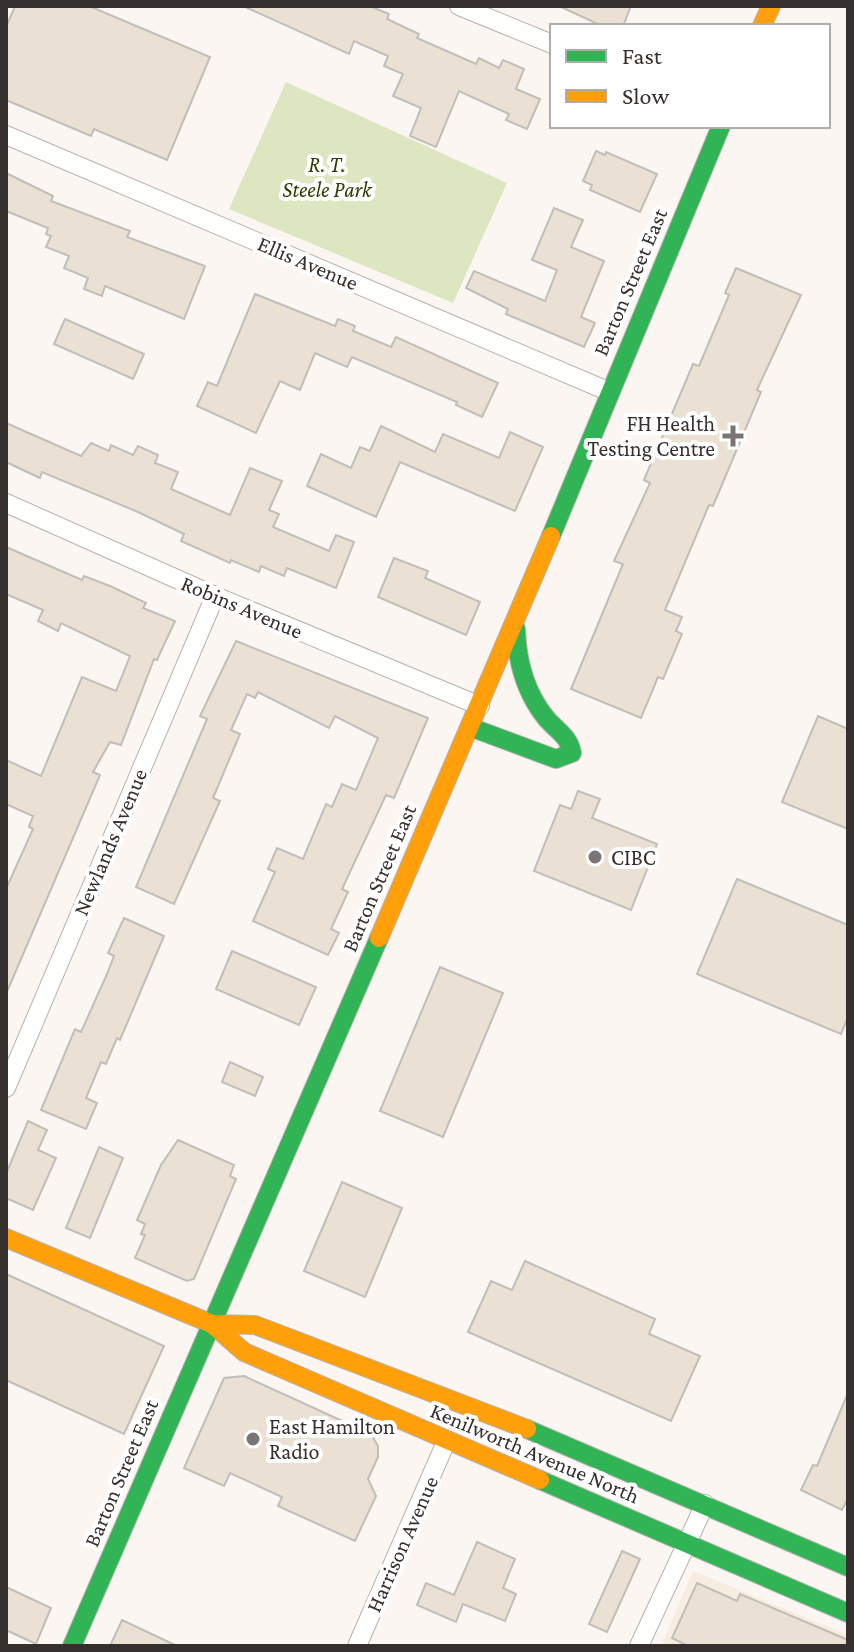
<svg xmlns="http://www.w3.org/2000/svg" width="854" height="1652" viewBox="0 0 854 1652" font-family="'Crimson Pro',serif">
  <rect width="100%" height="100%" fill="#fbf6f1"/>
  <polygon fill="#f6ecdf" points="693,1571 848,1635 848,1646 661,1646"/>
  <polygon fill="#dde6c1" points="286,82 507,183 453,303 229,209"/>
  <g fill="#eae1d4" stroke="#c1bdb8" stroke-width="2">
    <polygon points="15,6 89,6 210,57 167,160 94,129 91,136 6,100 6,27"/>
    <polygon points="243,6 370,6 389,14 387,19 419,34 417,38 476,64 479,58 499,68 503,60 524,69 516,89 540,99 527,129 506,120 509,114 459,91 436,147 410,136 421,108 393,96 403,74 384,66 388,56 354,41 349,54"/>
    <polygon points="559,6 631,6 623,26 602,26"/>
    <polygon points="596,151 605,155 606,152 657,174 640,212 590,190 592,185 583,181"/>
    <polygon points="6,173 53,196 51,201 130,231 127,237 205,266 184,319 105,286 102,296 84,289 88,278 64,268 69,256 46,247 51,236 46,234 48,228 6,211"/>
    <polygon points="554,208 583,220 571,247 604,261 581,317 595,323 584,347 506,314 508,309 466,288 474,271 545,301 557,270 532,260"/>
    <polygon points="736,268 801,295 757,390 761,392 713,506 709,505 665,610 682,617 676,631 682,634 663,679 658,677 641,718 571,689 623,564 614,561 650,483 644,480 693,364 699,366 729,295 725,293"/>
    <polygon points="255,294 335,326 338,319 355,326 353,331 391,347 396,337 498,383 482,417 456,405 457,402 352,357 347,367 315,353 300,390 280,381 256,433 197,406 208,382 217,386"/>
    <polygon points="65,319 144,354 133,379 54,344"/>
    <polygon points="6,423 81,456 91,443 109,451 111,445 133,455 138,446 158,455 155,463 178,472 171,489 230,515 250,468 282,481 269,510 279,514 273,527 329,551 336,535 354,542 336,588 287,568 284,576 261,566 259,572 231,560 230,563 181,541 184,534 138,512 42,472 40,478 6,462"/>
    <polygon points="381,426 435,452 443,434 499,458 510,432 543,447 515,511 400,462 376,517 307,486 321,454 351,468 360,447 370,451"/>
    <polygon points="6,547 82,580 84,576 110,586 146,603 143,608 175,621 157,660 154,659 121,745 110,742 93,772 100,775 6,994 6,889 33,829 29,827 33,816 6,804 6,760 41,776 82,677 116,691 130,656 61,623 58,631 38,621 43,610 6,594"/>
    <polygon points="394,558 428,571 425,578 480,602 466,635 378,597"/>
    <polygon points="236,641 428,718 394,798 386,795 342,889 348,892 331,929 339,933 328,955 253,921 275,872 268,869 277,848 303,859 326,804 332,807 342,784 356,790 378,738 335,716 329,728 258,692 255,698 247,694 231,730 240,734 213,798 220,801 174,904 136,887 207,719 200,716"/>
    <polygon points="818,716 848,729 848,829 782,802"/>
    <polygon points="578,791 600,799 592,818 657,844 631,910 534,871 560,805 571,809"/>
    <polygon points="737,879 848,925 848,1017 841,1034 697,974"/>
    <polygon points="124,918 164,936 120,1040 117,1038 106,1064 101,1062 86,1098 97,1103 86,1129 41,1110 75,1029 81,1032 107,974 114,956 108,953"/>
    <polygon points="232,951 316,987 299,1025 216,989"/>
    <polygon points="440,967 503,993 443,1137 380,1111"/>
    <polygon points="230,1062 263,1077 255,1096 222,1082"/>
    <polygon points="28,1121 47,1130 38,1150 56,1158 33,1210 6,1198 6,1174"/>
    <polygon points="178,1140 234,1165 230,1176 236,1179 194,1279 187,1281 135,1258 145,1235 141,1234 145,1224 137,1220 161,1165"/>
    <polygon points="99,1147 123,1158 90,1238 66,1228"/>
    <polygon points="342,1182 402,1208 365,1297 304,1271"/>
    <polygon points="525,1261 655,1319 649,1334 700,1356 671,1421 468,1332 491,1281 512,1290"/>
    <polygon points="6,1274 164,1346 124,1434 6,1380"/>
    <polygon points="244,1376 371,1434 378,1446 378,1457 368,1479 376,1496 355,1541 278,1506 282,1497 230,1473 224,1486 184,1468 224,1378"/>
    <polygon points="848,1393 848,1498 842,1510 801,1490 813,1465 817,1466"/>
    <polygon points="477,1542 515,1559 503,1588 516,1594 505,1621 463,1604 456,1622 417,1605 426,1583 454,1595"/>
    <polygon points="622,1551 640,1559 607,1632 589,1624"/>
    <polygon points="697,1583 737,1601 740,1594 848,1640 848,1646 688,1646 672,1638"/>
    <polygon points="6,1587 51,1608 36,1644 6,1630"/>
    <polygon points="122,1620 177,1646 110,1646"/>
  </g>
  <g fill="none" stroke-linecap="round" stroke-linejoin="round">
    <defs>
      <g id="street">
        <polyline points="459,6 552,44"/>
        <polyline points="6,135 610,392"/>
        <polyline points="6,503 215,596 480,706"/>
        <polyline points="6,1088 215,596"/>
        <polyline points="357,1646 446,1442"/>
        <polyline points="639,1646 705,1504"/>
      </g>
      <g id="fast">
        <polyline points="551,536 721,126"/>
        <path d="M470,727L556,759L572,753C569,736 557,731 546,718C525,692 517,662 516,629"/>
        <polyline points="527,1429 848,1567"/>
        <polyline points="540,1480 848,1613"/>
        <polyline points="72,1646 379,938"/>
      </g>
      <g id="slow">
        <polyline points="762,26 771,6"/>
        <polyline points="379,938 551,536"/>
        <polyline points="6,1238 212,1324 255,1325 527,1429"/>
        <polyline points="212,1324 244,1352 540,1480"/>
      </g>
    </defs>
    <use href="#street" stroke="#b7b2ae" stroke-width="20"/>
    <use href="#fast" stroke="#b7b2ae" stroke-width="20"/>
    <use href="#slow" stroke="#b7b2ae" stroke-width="20"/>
    <use href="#street" stroke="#fefefd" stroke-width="18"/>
    <use href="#fast" stroke="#30b455" stroke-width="18"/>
    <use href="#slow" stroke="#ff9f0a" stroke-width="18"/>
  </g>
  <g fill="#7a7572" stroke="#fff" stroke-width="3">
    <path d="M729 424h8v8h8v8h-8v8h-8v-8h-8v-8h8z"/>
    <circle cx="595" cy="857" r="8"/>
    <circle cx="253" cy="1439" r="8"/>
  </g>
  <g text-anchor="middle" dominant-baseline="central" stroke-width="8" stroke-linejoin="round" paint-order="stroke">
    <g font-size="22" font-style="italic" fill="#303d02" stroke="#fff">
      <text x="327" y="164">R. T.<tspan x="327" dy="25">Steele Park</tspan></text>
    </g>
    <g font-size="22" fill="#35302d" stroke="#fff">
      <text transform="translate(308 263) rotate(23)">Ellis Avenue</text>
      <text transform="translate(630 282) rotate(-67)">Barton Street East</text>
      <text transform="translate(242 607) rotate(23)">Robins Avenue</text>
      <text transform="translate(110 842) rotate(-67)">Newlands Avenue</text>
      <text transform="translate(379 878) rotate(-67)">Barton Street East</text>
      <text transform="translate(535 1453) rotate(23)">Kenilworth Avenue North</text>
      <text transform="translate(121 1473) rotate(-67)">Barton Street East</text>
      <text transform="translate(402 1544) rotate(-66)">Harrison Avenue</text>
    </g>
    <g font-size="22" fill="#35302d" stroke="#fff" text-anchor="start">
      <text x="715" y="423" text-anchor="end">FH Health<tspan x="715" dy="25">Testing Centre</tspan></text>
      <text x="611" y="857">CIBC</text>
      <text x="269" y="1426">East Hamilton<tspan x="269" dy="25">Radio</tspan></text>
    </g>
  </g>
  <rect width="854" height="1652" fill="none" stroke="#35302d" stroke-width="16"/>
  <rect x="550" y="24" width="280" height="104" fill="#ffffff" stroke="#aeacab" stroke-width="2"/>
  <rect x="566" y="50" width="40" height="12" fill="#30b455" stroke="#aeacab" stroke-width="2"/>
  <text x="622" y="64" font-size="24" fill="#35302d">Fast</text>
  <rect x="566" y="90" width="40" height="12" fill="#ff9f0a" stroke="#aeacab" stroke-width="2"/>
  <text x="622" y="104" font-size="24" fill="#35302d">Slow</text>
</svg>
